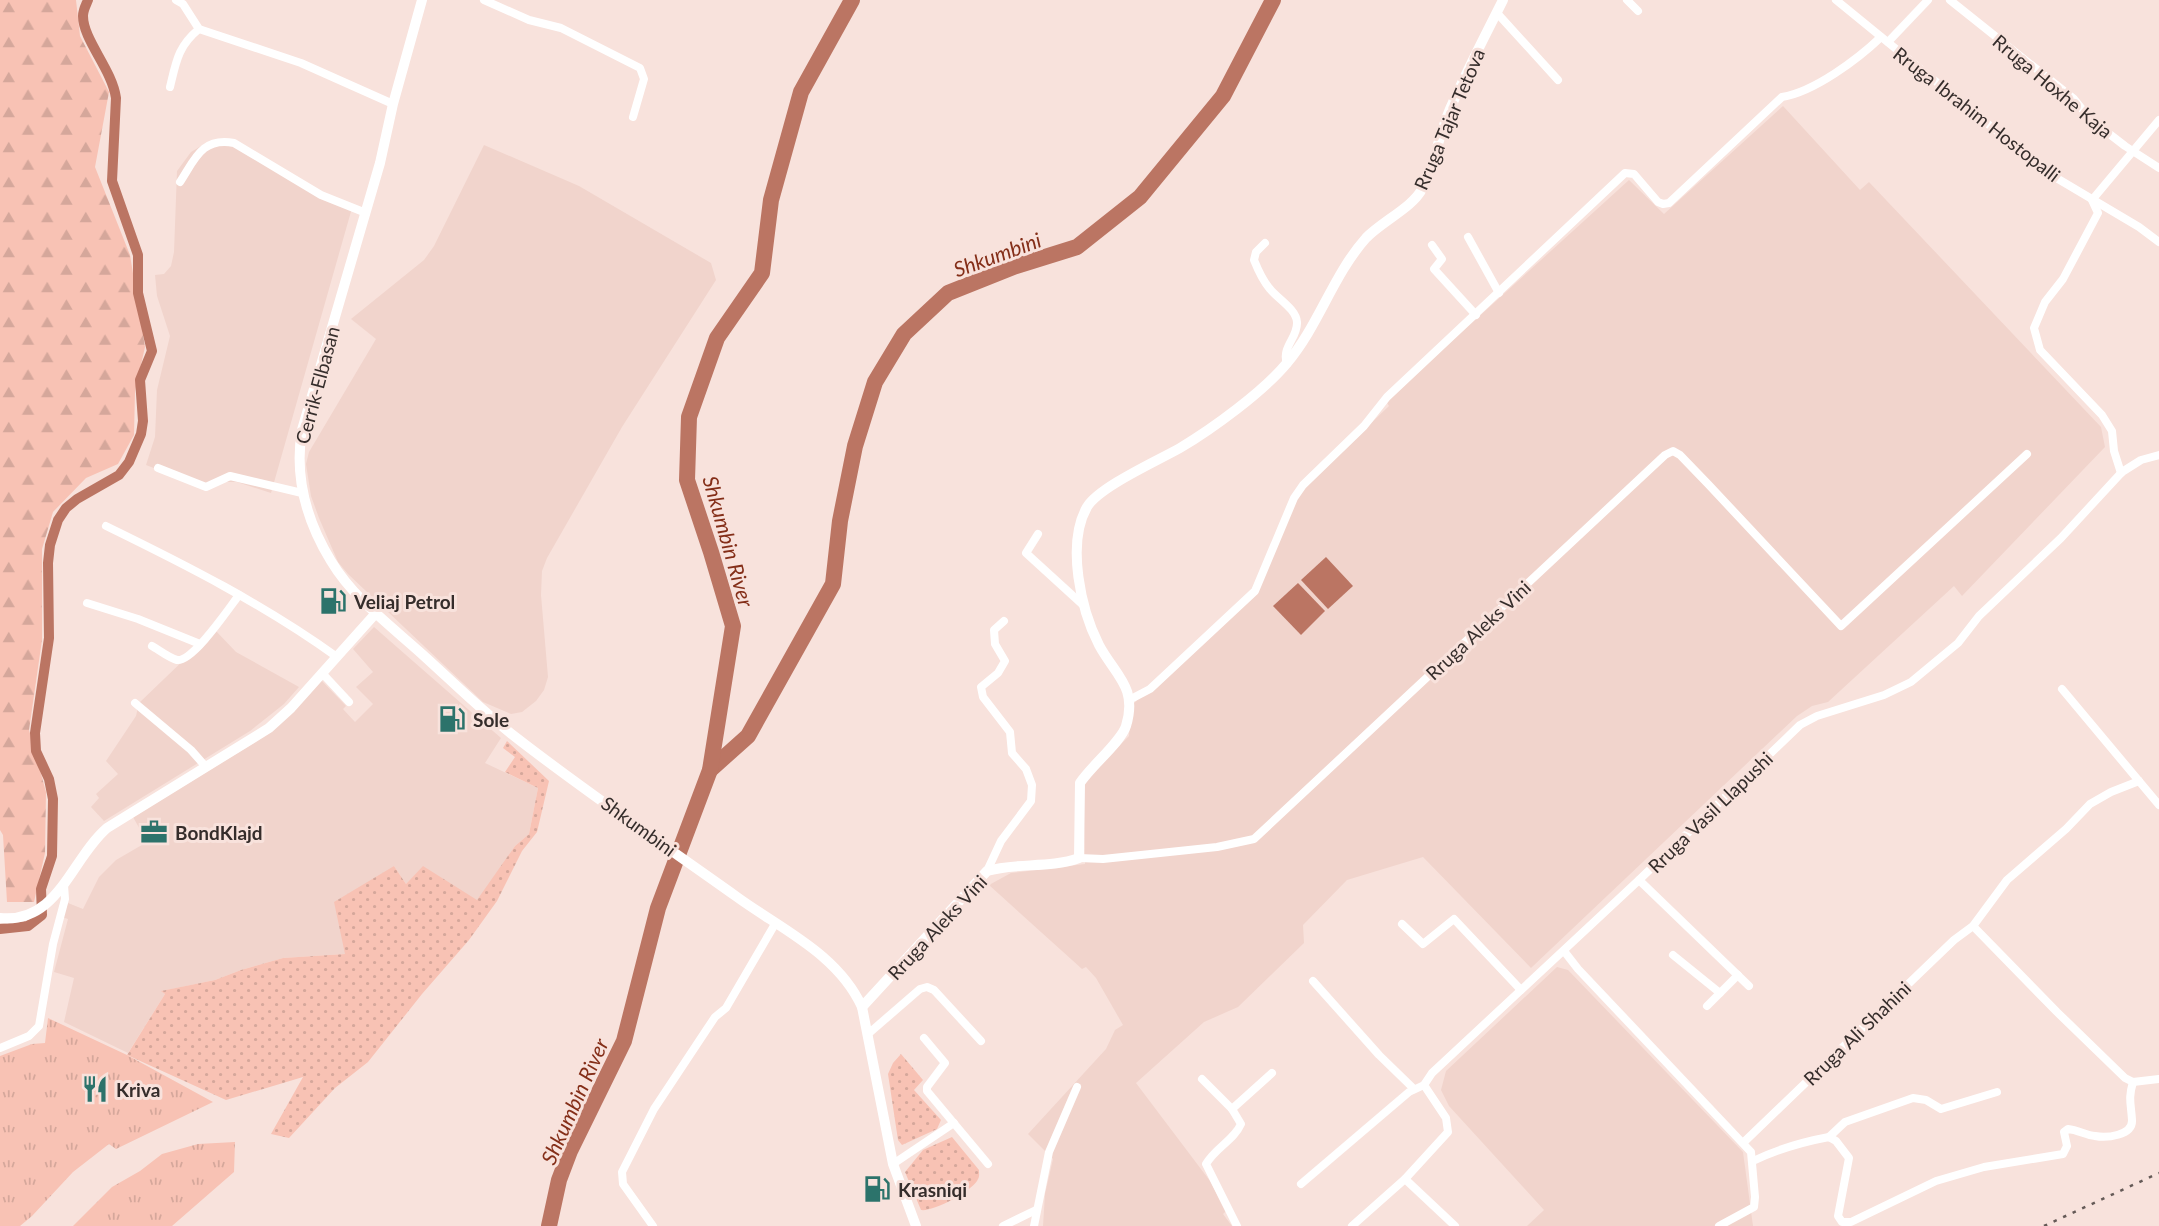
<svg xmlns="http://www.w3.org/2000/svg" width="2159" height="1226" viewBox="0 0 2159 1226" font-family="Lato,sans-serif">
  <defs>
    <pattern id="grass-dots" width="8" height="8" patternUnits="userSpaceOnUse" patternTransform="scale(1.75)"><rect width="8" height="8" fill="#f8c2b4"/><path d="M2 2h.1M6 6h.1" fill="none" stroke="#d5a79b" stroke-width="1.8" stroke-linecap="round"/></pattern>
    <pattern id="forest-firs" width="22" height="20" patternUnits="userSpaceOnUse" patternTransform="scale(1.75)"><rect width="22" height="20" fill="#f8c2b4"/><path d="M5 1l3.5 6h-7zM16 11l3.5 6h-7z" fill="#d5a79b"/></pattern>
    <pattern id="park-tufts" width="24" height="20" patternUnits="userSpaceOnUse" patternTransform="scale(1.75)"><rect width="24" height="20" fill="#f8c2b4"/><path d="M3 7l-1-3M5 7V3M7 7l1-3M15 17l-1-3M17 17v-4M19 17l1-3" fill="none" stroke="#d5a79b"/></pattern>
  </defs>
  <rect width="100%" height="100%" fill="#f8e2dc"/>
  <g fill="#f1d4cc">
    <polygon points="1783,106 1860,190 1869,182 2101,427 2105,447 1962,596 1954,586 1828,702 1812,706 1797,716 1531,968 1423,857 1347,880 1303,925 1304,943 1238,1007 1204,1022 1136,1083 1210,1181 1226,1211 1223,1214 1232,1226 1043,1226 1045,1194 1053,1159 1028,1134 1106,1049 1115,1030 1123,1025 1096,978 1086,967 1082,969 989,885 1011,873 1085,864 1083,782 1129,736 1131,706 1254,593 1297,494 1389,406 1386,401 1629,180 1664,214"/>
    <polygon points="206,143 231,143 352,208 271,493 237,482 225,482 208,489 146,465 155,437 157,390 170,336 157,296 155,275 164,274 171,266 174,252 177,171 191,152"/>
    <polygon points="484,145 579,186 711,263 716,280 622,427 547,558 542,571 541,595 548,677 544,690 536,701 522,712 511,714 483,702 348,574 338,562 319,518 311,496 306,464 309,452 376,339 351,319 424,260 434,246"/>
    <polygon points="374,627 501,738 485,763 538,788 529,834 515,846 489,886 477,901 423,867 406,884 394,866 345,954 283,958 241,970 215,980 162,991 165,994 128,1053 64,1022 74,978 54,972 68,919 62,917 68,903 83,909 99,877 116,860 147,842 133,817 254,743 321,680 346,706 343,709 355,722 373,704 356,687 373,672 353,649"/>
    <polygon points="215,630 236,652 299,687 284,704 250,731 104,821 91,807 99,798 96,794 118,774 106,761 136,716 139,703"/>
    <polygon points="1557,967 1568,970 1743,1152 1753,1226 1527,1226 1544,1210 1449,1106 1441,1090 1446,1071"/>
  </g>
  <g fill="url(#grass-dots)">
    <polygon points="507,741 549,781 537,832 522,851 497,901 469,940 422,994 368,1062 335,1088 289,1138 271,1134 303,1077 226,1100 127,1055 165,994 161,991 215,980 241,970 283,958 345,954 334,902 394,866 406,884 423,866 477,900 515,846 529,834 538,788 505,772 515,757 503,748"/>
    <polygon points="901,1054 923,1080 914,1090 941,1120 937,1129 902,1145 898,1140 888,1074 893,1063"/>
    <path d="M952,1137L979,1170C979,1175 980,1176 977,1181C970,1192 933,1212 921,1210L905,1172L923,1150Z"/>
  </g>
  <polygon fill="url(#forest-firs)" points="0,0 76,0 80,36 109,92 95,167 130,255 145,347 135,391 134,435 118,464 86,478 53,512 42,549 42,640 29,730 46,792 45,853 34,902 7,902 3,835 0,830"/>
  <g fill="url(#park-tufts)">
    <polygon points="48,1018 127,1055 213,1102 116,1149 109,1144 73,1172 32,1216 20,1226 0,1226 0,1056 32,1044 45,1043"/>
    <polygon points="235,1142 234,1172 172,1226 73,1226 112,1187 140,1171 162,1154 198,1144"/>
  </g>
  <polygon fill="#f8c2b4" points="139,1075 152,1089 125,1114 112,1100"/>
  <g fill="#bb7563">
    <polygon points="1326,557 1353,586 1328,609 1301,580"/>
    <polygon points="1298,583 1325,611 1301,635 1273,606"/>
  </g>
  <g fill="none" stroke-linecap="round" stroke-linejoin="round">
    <path stroke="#bb7563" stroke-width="10" d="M0,929L28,926L42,915L41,889L52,856L53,799L49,779L36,751L35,733L49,638L48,563L50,545L58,520L66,508L77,499L119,475L129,462L141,434L143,421L140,380L152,351L138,293V255L112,181L116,98C112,69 83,40 83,16C83,10 86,5 88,0"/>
    <g stroke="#bb7563" stroke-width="16">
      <polyline points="710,770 748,736 833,584 840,521 855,446 875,382 904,334 948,293 1016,266 1077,247 1140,197 1223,96 1273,0"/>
      <polyline points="549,1226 559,1180 570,1151 624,1041 658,908 710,770 733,626 711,552 687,480 689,417 717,338 762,273 771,200 801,92 852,0"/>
    </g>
    <g stroke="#fff" stroke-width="8">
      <polyline points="176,0 183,4 199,29 301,63 393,104"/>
      <polyline points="484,0 529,20 561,28 640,68 644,79 633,117"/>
      <polyline points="1627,0 1638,11"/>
      <polyline points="1836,0 2048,173 2139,227 2159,242"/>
      <polyline points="1950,0 2074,99 2090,119 2125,146 2159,168"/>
      <polyline points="1497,13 1558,80"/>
      <polyline points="1888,42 1928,0"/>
      <path d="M170,87C176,62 178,46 199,29"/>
      <path d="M180,182C195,159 202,137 234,143L321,195L366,213"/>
      <polyline points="1468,237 1499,293"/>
      <path d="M1265,243L1256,252L1254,260C1258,270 1263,281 1270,289C1278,299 1296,309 1297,322C1298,338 1281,347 1287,364"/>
      <polyline points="1432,245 1442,259 1434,269 1476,315"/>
      <polyline points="158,468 206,487 230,476 302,493"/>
      <polyline points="2121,473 2114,451 2112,431 2102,415 2040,350 2034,328 2045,302 2063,279 2098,213 2092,200 2159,120"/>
      <path d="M106,526C186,565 265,605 337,657"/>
      <polyline points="1038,534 1026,553 1083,605"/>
      <polyline points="87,603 138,619 200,644"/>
      <path d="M152,646C159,650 169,658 177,660C193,662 229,608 239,595"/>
      <polyline points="322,673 349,702"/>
      <polyline points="2062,689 2159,805"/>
      <path d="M1129,700L1150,689L1255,591L1294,498L1303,485L1364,426L1387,397L1625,173L1634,174L1658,202L1663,204L1669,203L1782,97C1814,92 1858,59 1881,37"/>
      <polyline points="135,703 191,750 206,767"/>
      <polyline points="1079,858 1103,859 1217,847 1254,839 1665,455 1673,451 1680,455 1708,484 1841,626 2027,454"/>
      <polyline points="987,871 1001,841 1031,801 1032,785 1026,769 1012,753 1010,732 983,697 981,687 998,673 1005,661 995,644 994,630 1004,621"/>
      <polyline points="1639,880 1749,986"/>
      <polyline points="1402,924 1423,944 1454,919 1521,990"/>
      <polyline points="1973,926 2057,1012 2125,1078 2133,1082 2159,1079"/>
      <polyline points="1564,951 1578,969 1751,1152 1755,1197 1754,1207 1719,1226"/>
      <polyline points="1673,955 1720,993"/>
      <polyline points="1313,981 1379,1055 1414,1089"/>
      <polyline points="1707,1006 1738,975"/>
      <polyline points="868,1034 920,989 927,987 934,990 981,1041"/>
      <polyline points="924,1038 945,1063 927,1087 927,1091 988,1164"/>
      <polyline points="0,1048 29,1036 39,1026 53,944 65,899 64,885"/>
      <path d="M1202,1079L1232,1109L1241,1124C1234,1140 1215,1148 1206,1164L1237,1226"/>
      <polyline points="1232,1109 1272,1073"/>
      <polyline points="1829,1137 1845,1122 1913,1098 1926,1100 1941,1109 1997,1092"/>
      <polyline points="1743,1143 1954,940 1973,926 2007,880 2066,829 2090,804 2111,792 2139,781"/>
      <path d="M1753,1161C1778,1149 1802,1142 1829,1137L1836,1141L1849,1158L1838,1216L1842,1222H1851L1936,1181L1984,1167L2063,1154L2067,1146L2064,1132L2068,1129C2078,1130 2086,1135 2095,1136C2106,1138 2133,1136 2132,1120C2131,1103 2128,1099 2133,1082"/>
      <polyline points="893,1164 954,1123"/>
      <polyline points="1405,1179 1455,1226"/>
      <polyline points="1301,1184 1409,1092 1424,1085"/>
      <polyline points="653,1226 623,1184 622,1172 654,1109 705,1032 715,1017 726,1008 775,924"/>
      <polyline points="1003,1226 1036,1210"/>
      <polyline points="1034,1226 1049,1152 1077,1087"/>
      <polyline points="1352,1226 1405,1179 1448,1132 1446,1118 1424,1085 1432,1073 1639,880 1800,725 1817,716 1884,695 1911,682 1958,643 1979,616 2061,538 2122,472 2141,460 2159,455"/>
    </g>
    <path stroke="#fff" stroke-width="10" d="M862,1007L987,871C1017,862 1049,869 1079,858L1080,783C1091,766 1121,742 1126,726C1138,687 1115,675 1099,645C1081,610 1066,544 1087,507C1099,487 1157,461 1180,448C1212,429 1263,392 1287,363C1319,325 1333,275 1366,238C1381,222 1413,207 1422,189C1434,164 1439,135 1450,109C1466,72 1485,36 1503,0"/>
    <g stroke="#fff" stroke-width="10">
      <path d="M422,0L393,104L380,163L302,430C294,477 306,520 331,561C353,598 391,626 423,655C454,683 485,714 518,739C589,794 664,845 737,897C781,929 838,954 862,1007L893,1164L916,1226"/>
      <path d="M0,918C58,924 71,859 107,828L269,728L291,708L376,613"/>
    </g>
    <polyline stroke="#655a57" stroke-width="2.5" stroke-dasharray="3.5 7" stroke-linecap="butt" points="2044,1226 2159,1173"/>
  </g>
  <defs>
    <symbol id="fuel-bare" viewBox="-9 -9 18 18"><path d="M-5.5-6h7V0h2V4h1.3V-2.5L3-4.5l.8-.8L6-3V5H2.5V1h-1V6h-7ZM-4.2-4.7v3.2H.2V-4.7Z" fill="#2c736b" stroke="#f8e2dc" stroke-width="2.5" paint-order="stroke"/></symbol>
    <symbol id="office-bare" viewBox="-9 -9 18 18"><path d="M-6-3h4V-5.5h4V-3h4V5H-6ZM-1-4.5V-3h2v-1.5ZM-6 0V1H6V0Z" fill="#2c736b" stroke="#f8e2dc" stroke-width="2.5" paint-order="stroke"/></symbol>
    <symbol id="restaurant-bare" viewBox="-9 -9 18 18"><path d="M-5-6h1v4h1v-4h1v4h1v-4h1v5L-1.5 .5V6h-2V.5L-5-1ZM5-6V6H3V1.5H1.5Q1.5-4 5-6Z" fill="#2c736b" stroke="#f8e2dc" stroke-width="2.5" paint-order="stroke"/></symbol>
  </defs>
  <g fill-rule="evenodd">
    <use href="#fuel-bare" x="314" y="582" width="38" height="38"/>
    <use href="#fuel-bare" x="433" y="700" width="38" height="38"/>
    <use href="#office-bare" x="135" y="813" width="38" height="38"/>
    <use href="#restaurant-bare" x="76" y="1070" width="38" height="38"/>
    <use href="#fuel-bare" x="858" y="1170" width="38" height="38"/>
  </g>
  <g text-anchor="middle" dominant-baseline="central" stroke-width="6" stroke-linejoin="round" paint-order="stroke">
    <g font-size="19" fill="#352d2b" stroke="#f8e2dc">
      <text transform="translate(2053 86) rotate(40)">Rruga Hoxhe Kaja</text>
      <text transform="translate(1977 114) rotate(38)">Rruga Ibrahim Hostopalli</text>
      <text transform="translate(1449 119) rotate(-67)">Rruga Tajar Tetova</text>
      <text transform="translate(317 385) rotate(-75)">Cerrik-Elbasan</text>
      <text transform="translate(1478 630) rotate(-43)">Rruga Aleks Vini</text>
      <text transform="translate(1710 812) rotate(-44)">Rruga Vasil Llapushi</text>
      <text transform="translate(639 826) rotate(36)">Shkumbini</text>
      <text transform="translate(937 927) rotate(-47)">Rruga Aleks Vini</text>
      <text transform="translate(1857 1033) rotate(-44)">Rruga Ali Shahini</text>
    </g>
    <g font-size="19" font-weight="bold" fill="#352d2b" stroke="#f8e2dc" text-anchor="start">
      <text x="354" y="601">Veliaj Petrol</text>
      <text x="473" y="719">Sole</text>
      <text x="175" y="832">BondKlajd</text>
      <text x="116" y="1089">Kriva</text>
      <text x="898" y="1189">Krasniqi</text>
    </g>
    <g font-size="21" font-style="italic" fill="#842e18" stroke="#f8e2dc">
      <text transform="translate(997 254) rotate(-20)">Shkumbini</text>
      <text transform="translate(729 541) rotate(74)">Shkumbin River</text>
      <text transform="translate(574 1101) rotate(-66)">Shkumbin River</text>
    </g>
  </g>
</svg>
